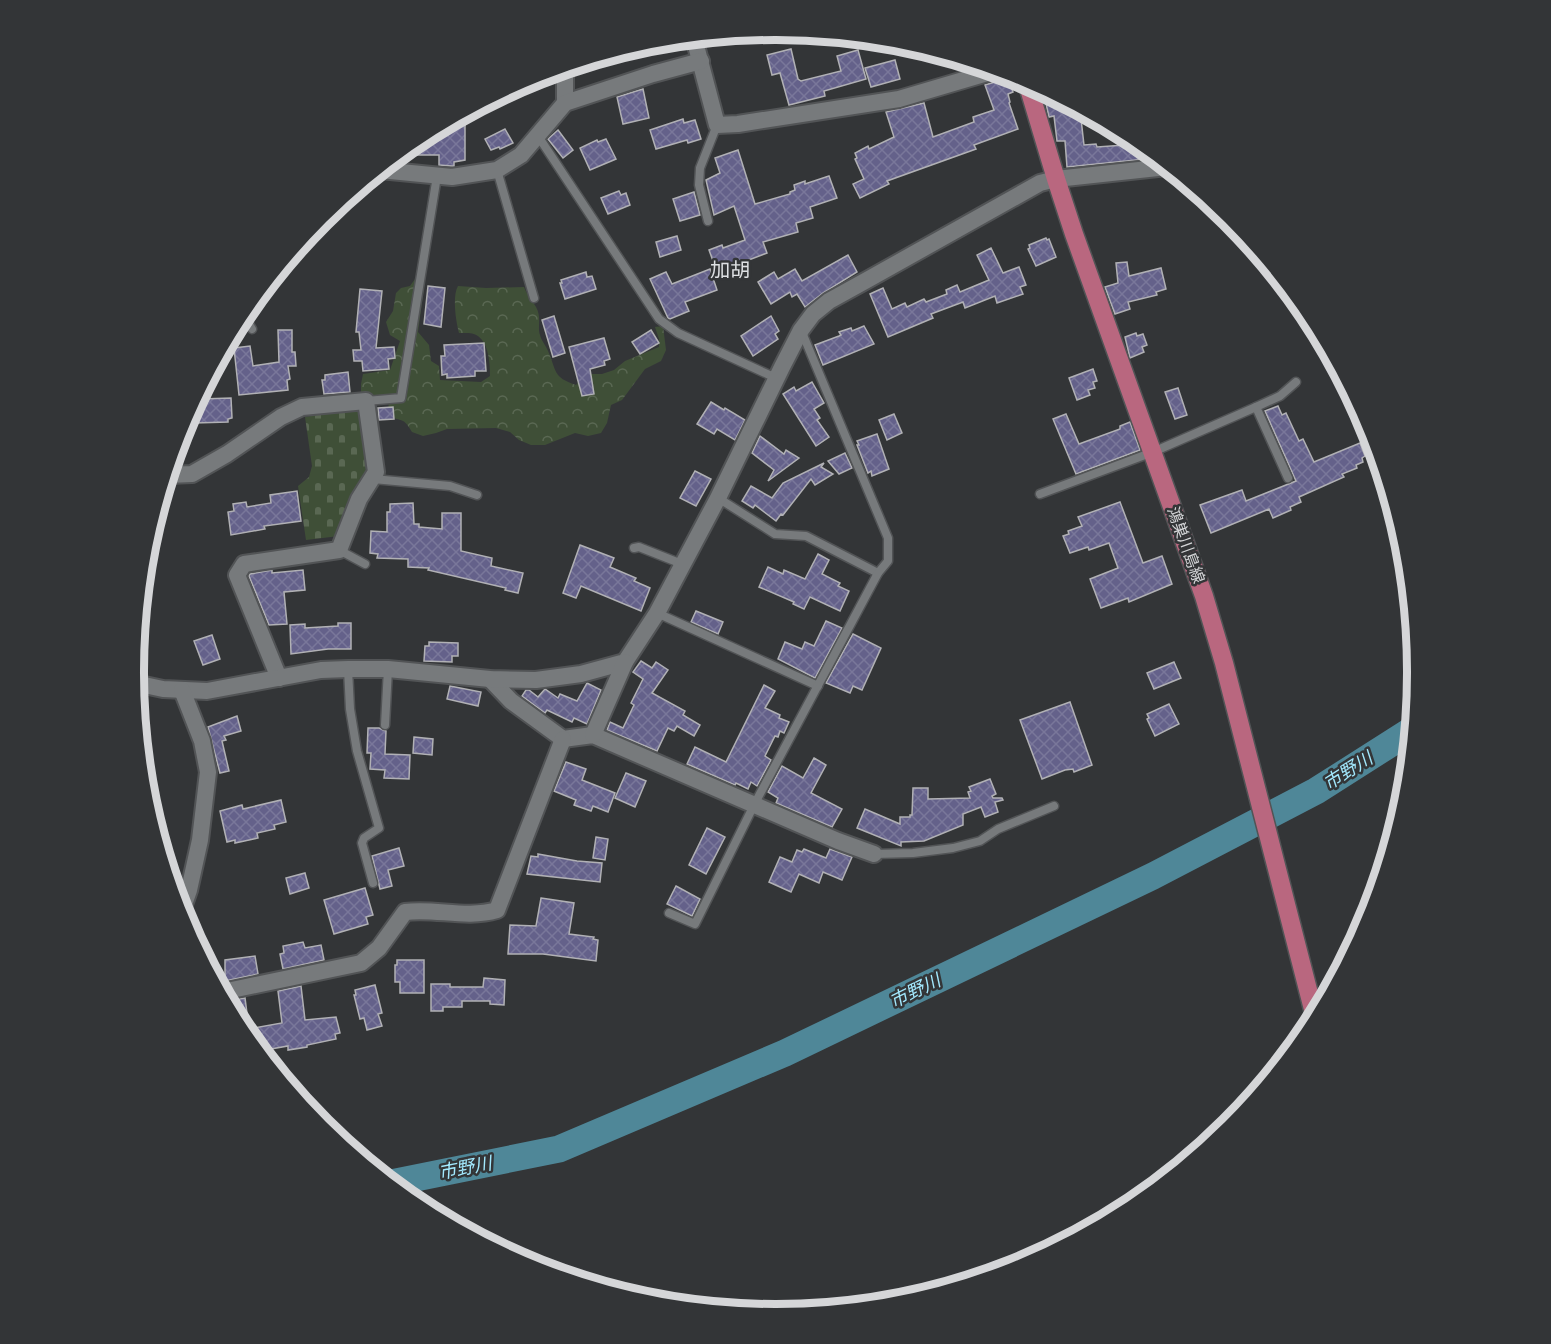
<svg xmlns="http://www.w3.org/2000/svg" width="1551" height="1344" viewBox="0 0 1551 1344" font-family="Karla,'Noto Sans JP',sans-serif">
  <defs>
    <pattern id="forest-crowns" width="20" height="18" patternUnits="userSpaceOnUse" patternTransform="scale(1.5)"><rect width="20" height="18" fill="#3f4f37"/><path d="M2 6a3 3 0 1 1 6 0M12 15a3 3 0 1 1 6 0" fill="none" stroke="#5a6853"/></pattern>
    <pattern id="cemetery-stones" width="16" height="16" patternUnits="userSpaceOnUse" patternTransform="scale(1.5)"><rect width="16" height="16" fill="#3f4f37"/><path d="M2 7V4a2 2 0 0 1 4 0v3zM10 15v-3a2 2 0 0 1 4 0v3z" fill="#5a6853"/></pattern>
    <pattern id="building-cross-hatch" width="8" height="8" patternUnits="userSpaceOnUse" patternTransform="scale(1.5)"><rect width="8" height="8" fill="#64618a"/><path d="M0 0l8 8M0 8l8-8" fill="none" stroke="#79779a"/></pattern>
  </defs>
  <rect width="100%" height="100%" fill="#333537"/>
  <path fill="url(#forest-crowns)" d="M415,279L425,280L418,332L429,345L431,361L439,366L440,380L481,382L490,376C490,364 489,344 478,336C473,332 465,333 459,333C456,322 452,296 458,286L486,288L524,287C527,295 532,300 536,307C542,318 537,327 540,335C541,340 546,346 548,351C557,371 552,377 576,385L585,374H602L614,370L625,361L659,347V339L655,327L663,326L666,350L661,361L645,369L622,400L611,405L607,423L601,433L588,436L575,433L545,445H531L519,440L510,432L496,428L447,429L436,433L423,436L412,432C402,414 400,424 388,414L389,399C380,395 369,398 361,392V384L363,374L390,370L400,341L390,335L386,322L393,311L396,293L401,288L410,286Z"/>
  <polygon fill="url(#cemetery-stones)" points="351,409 358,412 360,419 368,474 339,536 306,540 298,486 309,477 312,466 305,417"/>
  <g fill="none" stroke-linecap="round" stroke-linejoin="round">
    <polyline stroke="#4f8798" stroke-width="27" points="391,1183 559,1149 785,1053 1153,876 1316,791 1412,730"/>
  </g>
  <g fill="url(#building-cross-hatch)" stroke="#b1b1b5" stroke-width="1.5">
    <polygon points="791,49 798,79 801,81 841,71 837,56 858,50 866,79 824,91 825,96 789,105 780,73 772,75 767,55"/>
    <polygon points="895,60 900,79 871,87 865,68"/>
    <polygon points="1004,74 1007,75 1013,92 1008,94 1010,102 1009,103 1018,129 974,145 976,149 887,181 889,184 860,198 853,184 864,179 855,159 857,158 855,153 868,146 869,149 894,137 886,112 924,103 933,137 974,122 973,117 994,110 985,85 998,81"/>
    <polygon points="643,89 649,118 623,124 617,97"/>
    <polygon points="1043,90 1080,110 1084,145 1096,144 1097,147 1139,144 1156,158 1067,167 1065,141 1057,141 1054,116 1049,117"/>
    <polygon points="465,113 465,160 454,162 454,166 452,166 439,165 439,155 399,155 421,137 441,137 441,126"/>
    <polygon points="683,119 684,123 695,120 701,139 688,143 687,140 656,149 650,130"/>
    <polygon points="505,129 513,143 500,149 499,147 491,150 485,139"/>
    <polygon points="558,130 573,150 563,158 548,139"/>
    <polygon points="606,139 616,159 590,170 580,148 597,140 598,142"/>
    <polygon points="738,150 755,204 790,194 790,192 795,190 794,185 805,181 805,184 829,176 837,198 810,207 813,218 796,223 798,232 763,242 767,253 717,272 709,250 722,245 723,248 745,240 734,206 714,215 706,180 720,173 715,158"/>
    <polygon points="619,191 621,195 626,193 630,205 608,214 601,198"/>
    <polygon points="694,192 700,215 680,221 673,199"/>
    <polygon points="677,236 681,250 660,257 656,242"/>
    <polygon points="1046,238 1047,240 1049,239 1056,257 1036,266 1028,249 1030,248 1029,245"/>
    <polygon points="991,248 1003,273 1019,267 1026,285 1020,287 1023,294 997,303 995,296 965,308 963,302 931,314 933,318 888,337 870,294 883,288 892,309 905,303 907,307 924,299 926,302 947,294 946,290 957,285 960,292 989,280 977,255"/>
    <polygon points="848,255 857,272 823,293 805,307 797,294 792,297 790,292 771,304 758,282 774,272 778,279 795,269 802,281"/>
    <polygon points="1127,262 1129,276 1161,268 1166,289 1156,292 1157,295 1128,302 1130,309 1115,314 1105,287 1118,283 1116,263"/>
    <polygon points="710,269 717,290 685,302 689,311 670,319 668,318 650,279 666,272 672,284"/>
    <polygon points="586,272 587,277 592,276 596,289 565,299 560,283 562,283 561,280"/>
    <polygon points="428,286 445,288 441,327 424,324"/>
    <polygon points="360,289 382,291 376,348 394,347 395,358 388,359 389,369 363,371 362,361 354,361 353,350 361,350 359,332 356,332"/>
    <polygon points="554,316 565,353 553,357 542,320"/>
    <polygon points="771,316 779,331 775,334 778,339 753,356 741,336"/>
    <polygon points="864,326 874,344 823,365 815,345 839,336 841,335 839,332 851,328 852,331"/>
    <polygon points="278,330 292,330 292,352 295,352 296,366 288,366 290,379 287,380 288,390 239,395 234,348 250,346 253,366 279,362"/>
    <polygon points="651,330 659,343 640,354 632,342"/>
    <polygon points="1136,333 1137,336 1143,334 1147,345 1142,347 1144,352 1130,358 1125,337"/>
    <polygon points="604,338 610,359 604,361 605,365 590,369 594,394 582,396 569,347"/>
    <polygon points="484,343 486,371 475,371 475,376 447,378 447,374 442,375 441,356 445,356 444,345"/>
    <polygon points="1093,369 1097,381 1093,382 1095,388 1088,390 1090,395 1077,400 1069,378"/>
    <polygon points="348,372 350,392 324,394 322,380 325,380 325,375"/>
    <polygon points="812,382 824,403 814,409 820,418 817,420 829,437 816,446 783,394 794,387 796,391"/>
    <polygon points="1178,388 1187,415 1175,419 1165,392"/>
    <polygon points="231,398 232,418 228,419 228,422 195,423 194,404 201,404 201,399"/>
    <polygon points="711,402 724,410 725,408 745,420 735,440 717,429 714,434 697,424"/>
    <polygon points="1278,406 1282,415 1286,413 1299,441 1303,439 1314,462 1360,443 1365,456 1362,458 1363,462 1356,465 1357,468 1342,474 1344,477 1299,497 1301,502 1290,507 1291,510 1273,518 1269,509 1211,533 1200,505 1242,490 1246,501 1296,481 1265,411"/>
    <polygon points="393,407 394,419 379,420 378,408"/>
    <polygon points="894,414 902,433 887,440 879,420"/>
    <polygon points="1066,414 1079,444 1120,429 1120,426 1130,422 1140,450 1076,474 1053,419"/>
    <polygon points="877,434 889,469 872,476 871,471 868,473 857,445 859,445 857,441"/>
    <polygon points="760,436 784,454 786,450 799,458 768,481 774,470 752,453"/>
    <polygon points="845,453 852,468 839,474 828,461"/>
    <polygon points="824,463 821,467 833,474 815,485 811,479 783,515 781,514 776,521 755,505 753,508 742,501 751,486 772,498 783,483"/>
    <polygon points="695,471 711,479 696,506 680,498"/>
    <polygon points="297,491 301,521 264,526 265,529 231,535 228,512 234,511 233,504 246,502 247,507 271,503 270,495"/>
    <polygon points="1120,502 1143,563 1162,556 1172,584 1129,602 1128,598 1101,608 1090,579 1118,568 1109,543 1089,550 1088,547 1070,553 1063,536 1069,534 1068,531 1082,526 1078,517"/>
    <polygon points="413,503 414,524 419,524 419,527 442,529 442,513 461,513 461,551 492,558 491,566 523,573 518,593 505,590 506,588 428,570 429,568 408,567 408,559 377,558 378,554 370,553 371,531 387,532 387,512 390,512 390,504"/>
    <polygon points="580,545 614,558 610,567 636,578 634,581 650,588 641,611 581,586 576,598 563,593"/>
    <polygon points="818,554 829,560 822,574 840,583 838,586 849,591 840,611 810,597 804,609 793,604 794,602 759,587 768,567 783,574 784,570 805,579"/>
    <polygon points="272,570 272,573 303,570 305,590 284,592 287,624 269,625 249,576 250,574"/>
    <polygon points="696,611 723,622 718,634 691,622"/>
    <polygon points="826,621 842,628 815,678 778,659 785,642 802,649 805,642 814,646"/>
    <polygon points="338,623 351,623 351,649 328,649 291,654 290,625 305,624 305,628 338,626"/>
    <polygon points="853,634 881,648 862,690 853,686 850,693 826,683"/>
    <polygon points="212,635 220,659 203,665 194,641"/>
    <polygon points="429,642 458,643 458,656 452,656 452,662 424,661 425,646 429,646"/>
    <polygon points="641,661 652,668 656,662 668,670 652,693 685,711 683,715 700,725 694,736 677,726 674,731 668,728 657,751 607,730 610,722 623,728 634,705 631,703 643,679 633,672"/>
    <polygon points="1174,662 1181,678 1154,689 1147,673"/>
    <polygon points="587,683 601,690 587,724 574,718 572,722 547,710 545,713 522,696 526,690 529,690 538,697 545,689 558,698 560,694 577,701"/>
    <polygon points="764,685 775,691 765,708 780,715 779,718 789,722 784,733 780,731 778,737 775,736 765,756 771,760 757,786 751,782 748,789 736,783 735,785 687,764 695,747 726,762"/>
    <polygon points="450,686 481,692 478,706 447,699"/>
    <polygon points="1070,702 1092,765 1074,772 1073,769 1065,770 1042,779 1020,720"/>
    <polygon points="1169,704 1179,724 1155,736 1147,719 1149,718 1147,714"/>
    <polygon points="237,716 241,731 224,736 226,740 222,741 229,771 220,773 208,727"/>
    <polygon points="368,728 379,728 386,731 385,754 410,755 409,779 384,778 385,770 370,769 371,753 367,753"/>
    <polygon points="414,737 433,739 432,755 413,753"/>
    <polygon points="814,758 826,765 811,793 842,809 832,827 776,803 778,798 768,792 782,766 803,778"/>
    <polygon points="566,762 586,769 582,780 615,793 608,812 593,806 591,811 574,805 576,800 554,791"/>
    <polygon points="626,773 646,781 635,807 615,798"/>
    <polygon points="990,779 996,794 992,796 993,798 1002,798 1003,800 995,802 998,812 985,817 981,807 963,814 963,825 924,841 901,842 901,846 857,828 865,809 900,824 900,817 910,817 910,815 912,815 913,788 928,788 928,799 970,798 968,792 971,791 969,787"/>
    <polygon points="281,800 286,822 274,825 275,829 257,833 258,838 235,843 235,840 227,842 220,811 242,805 243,809"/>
    <polygon points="707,828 725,837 706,874 689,865"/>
    <polygon points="596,837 608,839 605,860 593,858"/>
    <polygon points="399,848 404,866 388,870 392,886 380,889 372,856"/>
    <polygon points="804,849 826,858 830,849 852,857 842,880 823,872 819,883 799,874 791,892 769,882 780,857 792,862 797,850 802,852"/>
    <polygon points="538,854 577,861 602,863 600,882 527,874 531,856 538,857"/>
    <polygon points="305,873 309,888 290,894 286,878"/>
    <polygon points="676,886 700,899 692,916 667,904"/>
    <polygon points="365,888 373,915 366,917 368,924 334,934 324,900"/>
    <polygon points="541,898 574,903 569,934 594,937 593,939 598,940 596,961 543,954 508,954 510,925 536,926"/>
    <polygon points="303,942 305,948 321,945 324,960 283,969 280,954 284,953 283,946"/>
    <polygon points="255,956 258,974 225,981 225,960"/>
    <polygon points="397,960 424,960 424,993 400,993 400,982 395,982 395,965 397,965"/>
    <polygon points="484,978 505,980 504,1005 490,1004 490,1001 462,1001 462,1007 443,1007 443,1011 431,1011 431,984 450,984 450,987 483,987"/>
    <polygon points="375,985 382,1013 378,1014 382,1026 367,1030 364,1018 360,1019 354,995 356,995 355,990"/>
    <polygon points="301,986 305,1020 336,1017 340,1033 335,1034 336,1039 307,1045 307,1047 288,1050 288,1046 260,1051 242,1028 228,1001 245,998 249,1029 282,1023 278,991"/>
  </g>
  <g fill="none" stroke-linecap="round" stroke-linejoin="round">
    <defs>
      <g id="lane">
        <polyline points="538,136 659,319 678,333 776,378"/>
        <polyline points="497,170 534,298"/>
        <polyline points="708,221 699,185 700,168 717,125"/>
        <polyline points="243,314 252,329"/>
        <polyline points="366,401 401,398 437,176"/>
        <polyline points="1256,407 1288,478"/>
        <polyline points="373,479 450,486 477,495"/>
        <polyline points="1040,494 1153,452 1256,407 1280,396 1296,382"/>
        <polyline points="718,498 775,534 806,536 878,573"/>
        <polyline points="634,548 639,547 682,564"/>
        <polyline points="339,550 365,564"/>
        <polyline points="657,613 818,686"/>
        <polyline points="348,669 350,709 357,751 379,828 364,838 362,843 373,883"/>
        <polyline points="385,725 388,669"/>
        <polyline points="874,854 913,853 953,848 980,841 998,829 1054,806"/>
        <polyline points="669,913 695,924 754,805 878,573 888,561 888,538 801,330"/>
      </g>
      <g id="street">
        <polyline points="694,38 717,125 738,124 899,99 994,71"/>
        <polyline points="565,103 565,68"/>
        <polyline points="380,170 452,177 497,170 521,155 565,103 653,74 701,61"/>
        <polyline points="168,475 192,474 227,454 281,417 302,407 366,401 376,472 359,499 339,550 244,564 237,575 279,678"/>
        <polyline points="490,679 511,701 563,739 593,735 838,841 874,854"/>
        <polyline points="135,683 163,689 207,691 321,670 348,669 388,669 490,679 536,680 581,674 625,662 657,613 718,498 782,367 801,330 813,314 829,301 867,280 1040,183 1056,179 1167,167"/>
        <polyline points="593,735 625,662"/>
        <polyline points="181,913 189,890 200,840 208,772 202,741 182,690"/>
        <path d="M222,992L361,963L379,948L405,912C436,908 466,919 497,910L563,739"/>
      </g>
      <polyline id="primary" points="1027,82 1056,179 1074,234 1204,596 1224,663 1315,1017"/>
    </defs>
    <use href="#lane" stroke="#525456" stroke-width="11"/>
    <use href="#street" stroke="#525456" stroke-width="20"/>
    <use href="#primary" stroke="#525456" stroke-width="21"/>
    <use href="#lane" stroke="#777a7c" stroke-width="8"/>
    <use href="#street" stroke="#777a7c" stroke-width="16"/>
    <use href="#primary" stroke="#b9677f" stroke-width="18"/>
  </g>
  <g text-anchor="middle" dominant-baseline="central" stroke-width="5" stroke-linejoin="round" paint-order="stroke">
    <g font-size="16" fill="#d5d6d8" stroke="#333537">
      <text transform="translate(1186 545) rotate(70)">鴻巣川島線</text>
    </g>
    <g font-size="18" font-style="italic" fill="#a3e9fe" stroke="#333537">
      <text transform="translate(1348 771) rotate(-32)">市野川</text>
      <text transform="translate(915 991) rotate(-26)">市野川</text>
      <text transform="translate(465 1168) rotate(-11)">市野川</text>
    </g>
    <g font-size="20" fill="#dee0e3" stroke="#333537">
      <text x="730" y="270">加胡</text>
    </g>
  </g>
  <path d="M0 0H1551V1344H0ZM775 40H776A631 631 0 0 1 1407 671V673A631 631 0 0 1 776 1304H775A631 631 0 0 1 144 673V671A631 631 0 0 1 775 40Z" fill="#333537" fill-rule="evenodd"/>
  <path fill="none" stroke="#d5d6d8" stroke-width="8" d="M775 40H776A631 631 0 0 1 1407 671V673A631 631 0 0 1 776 1304H775A631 631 0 0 1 144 673V671A631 631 0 0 1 775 40Z"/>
</svg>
